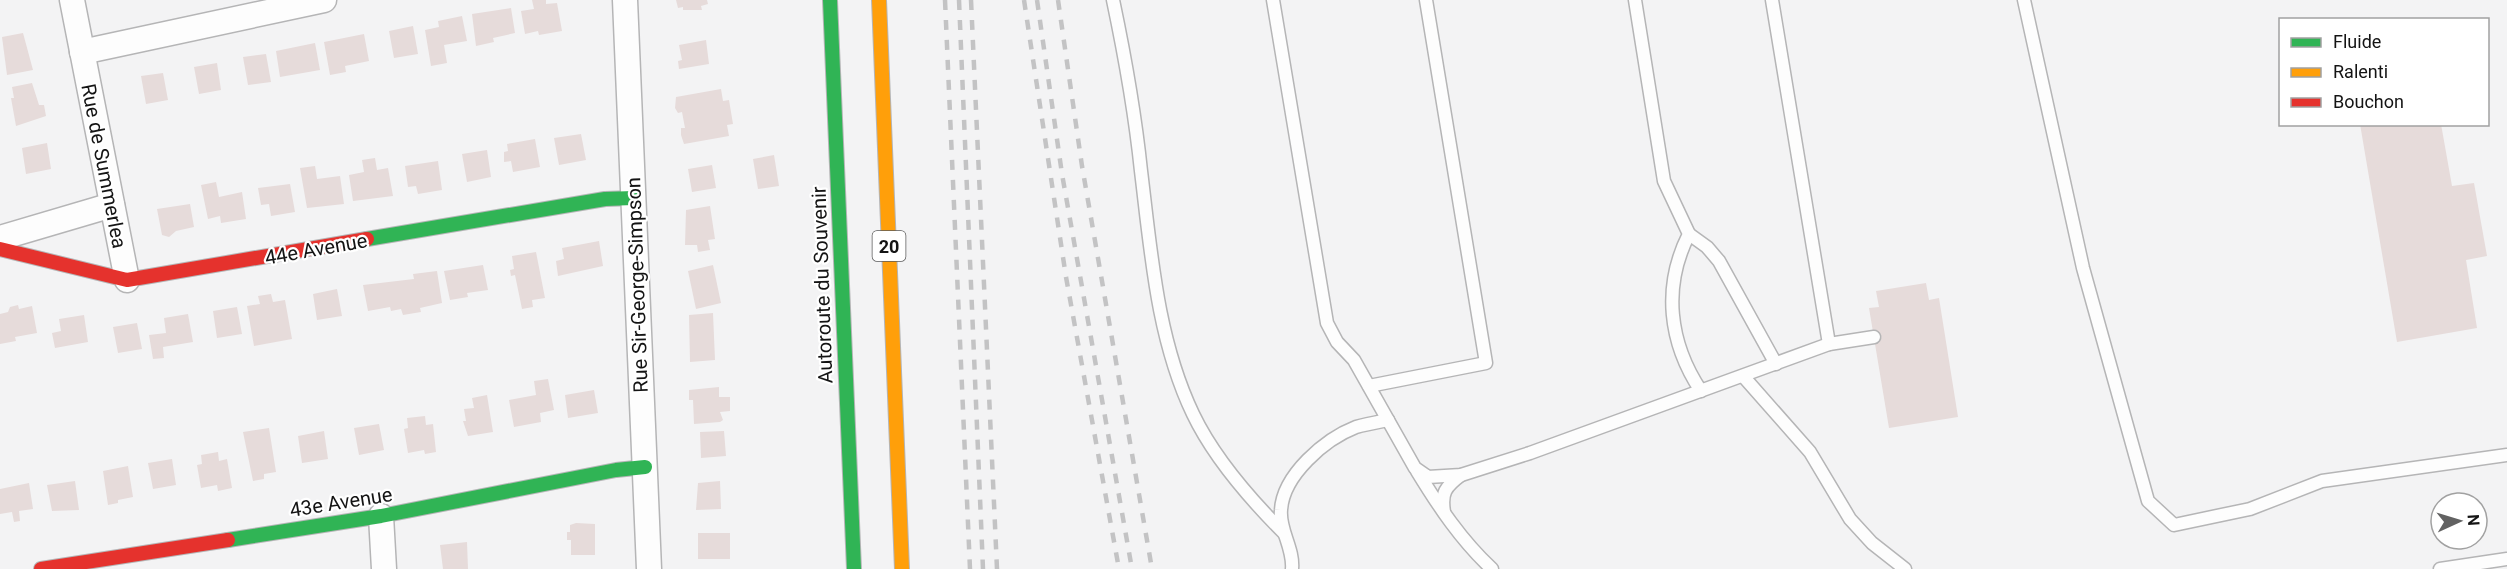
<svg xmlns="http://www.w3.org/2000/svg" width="2507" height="569" viewBox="0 0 2507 569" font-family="Roboto,sans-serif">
  <rect width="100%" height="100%" fill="#f3f3f4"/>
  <g fill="#e6dbda">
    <polygon points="532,0 546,0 546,4 557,3 562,31 539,35 538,31 525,34 521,11 534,9"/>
    <polygon points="676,0 707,0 708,4 701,6 702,10 683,10 683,7 678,8"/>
    <polygon points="511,8 515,33 493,38 494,42 476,46 472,14"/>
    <polygon points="462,16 467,41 444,45 447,63 431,66 425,30 439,27 438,21"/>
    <polygon points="413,26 418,54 394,58 389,31"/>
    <polygon points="23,33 33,70 7,75 2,37"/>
    <polygon points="364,34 369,61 345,66 346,72 330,75 324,42"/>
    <polygon points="706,40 709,64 679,69 678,61 682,60 679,45"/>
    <polygon points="315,43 320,70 280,77 276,51"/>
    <polygon points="266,54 271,82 248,85 243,57"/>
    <polygon points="217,63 221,90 199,94 194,67"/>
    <polygon points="163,73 168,100 146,104 141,76"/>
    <polygon points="32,83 39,105 44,105 46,116 16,126 11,98 14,98 12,87"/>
    <polygon points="721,89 723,101 729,100 733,124 727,125 729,136 684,144 681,135 681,128 685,128 682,112 678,113 675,108 676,97"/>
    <polygon points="2360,124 2441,124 2452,186 2474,183 2487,256 2466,260 2477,328 2397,342"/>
    <polygon points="581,134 586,160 559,165 554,138"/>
    <polygon points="535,139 540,167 513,172 511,161 504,162 504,152 508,151 507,144"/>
    <polygon points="47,143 51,169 26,174 22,148"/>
    <polygon points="487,150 491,177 467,182 462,154"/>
    <polygon points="774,155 779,186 758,189 753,159"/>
    <polygon points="375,158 377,170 388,168 393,196 353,201 349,175 364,172 362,160"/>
    <polygon points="438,161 442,190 418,194 416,186 408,187 405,166"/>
    <polygon points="712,165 716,188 692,192 688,169"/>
    <polygon points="315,166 317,179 340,176 344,204 307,208 300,168"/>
    <polygon points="216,182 219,197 242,192 246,219 221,223 220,216 208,219 201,185"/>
    <polygon points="290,184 295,212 271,216 269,204 261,205 258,188"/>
    <polygon points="190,204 194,227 176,231 169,237 162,235 157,209"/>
    <polygon points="710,206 715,239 708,240 710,250 698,252 697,245 685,245 686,210"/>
    <polygon points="599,241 603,266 558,276 556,261 564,259 562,248"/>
    <polygon points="536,252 545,298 532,300 533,307 522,309 515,275 511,276 510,270 514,269 512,256"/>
    <polygon points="483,265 488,290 467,293 468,297 450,300 444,271"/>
    <polygon points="713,265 721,303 696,309 688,271"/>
    <polygon points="437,271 442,303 420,308 421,312 403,315 401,309 391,311 390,307 368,311 363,285 414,279 413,274"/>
    <polygon points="1926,283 1929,300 1939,298 1958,417 1889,428 1869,308 1879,307 1876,291"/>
    <polygon points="337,289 342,316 317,320 313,294"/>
    <polygon points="271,294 273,302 285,300 292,339 254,346 247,306 260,304 258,296"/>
    <polygon points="18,305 19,309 32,306 37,333 15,337 16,341 0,344 0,314 8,312 10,307"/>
    <polygon points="237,307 242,334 217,338 213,311"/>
    <polygon points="713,313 715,360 690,362 689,315"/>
    <polygon points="188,314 193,342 163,347 164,358 153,359 149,335 166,333 164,318"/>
    <polygon points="84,315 88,342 55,348 52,333 61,331 59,319"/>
    <polygon points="137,323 142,349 118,353 113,327"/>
    <polygon points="548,379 554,410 540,413 541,422 514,427 509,400 536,395 534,381"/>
    <polygon points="719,387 719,397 730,397 730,411 720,412 723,420 720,422 694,424 693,400 689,400 689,390"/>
    <polygon points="594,390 598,413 568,418 565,395"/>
    <polygon points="487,395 493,432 468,436 463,421 466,421 464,409 474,408 472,398"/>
    <polygon points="425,416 426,425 433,424 436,452 425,454 424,450 408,453 404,429 408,428 407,418"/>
    <polygon points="379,424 384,450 359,455 354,428"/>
    <polygon points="269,428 276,472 264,474 264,479 253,481 243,432"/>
    <polygon points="324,431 328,459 302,463 298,436"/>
    <polygon points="724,431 726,456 701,458 700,432"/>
    <polygon points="218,452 219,461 227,459 232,488 218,491 217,485 201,488 197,465 202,464 201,455"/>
    <polygon points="172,459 176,485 153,489 148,463"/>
    <polygon points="128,466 133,497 118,500 118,503 108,505 103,471"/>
    <polygon points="75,481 79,510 52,511 47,485"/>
    <polygon points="720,481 721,509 696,510 698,483"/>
    <polygon points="29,483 33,509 19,511 20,521 14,522 12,512 0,514 0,489"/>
    <polygon points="576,523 595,524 595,555 571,555 571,540 567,540 567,532 570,532 570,525"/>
    <rect x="698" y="533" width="32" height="26"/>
    <polygon points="467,542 468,569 443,569 440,545"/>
  </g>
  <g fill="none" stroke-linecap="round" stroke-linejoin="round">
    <defs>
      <g id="lane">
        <path d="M1113,0C1125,57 1135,113 1141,171C1151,252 1157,339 1193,414C1214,458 1250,499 1284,533"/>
        <polyline points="1273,0 1327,323 1337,342 1354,360 1415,468 1428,477 1461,475 1530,453 1829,344 1772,0"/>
        <path d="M1635,0L1664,181L1689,234C1662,287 1669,343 1701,391"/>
        <polyline points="2024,0 2083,268 2148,501 2174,525 2250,509 2322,481 2507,455"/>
        <polyline points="1689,234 1707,247 1719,261 1776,364"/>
        <polyline points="1829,344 1874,337"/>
        <polyline points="1743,376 1810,452 1850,519 1872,543 1905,569"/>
        <polyline points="1369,386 1486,363 1426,0"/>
        <path d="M1417,471C1439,507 1461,540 1492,569"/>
        <path d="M1444,512C1441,493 1445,487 1461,475"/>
        <path d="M1292,569C1294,548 1279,530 1281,510C1283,475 1325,439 1356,427C1367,424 1378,422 1388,420"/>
        <polyline points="2440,569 2507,559"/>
      </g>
      <g id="street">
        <polyline points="72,0 127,280"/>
        <polyline points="625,0 649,569"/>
        <polyline points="82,52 324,0"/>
        <polyline points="0,238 112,205"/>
        <polyline points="381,516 384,569"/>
      </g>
      <g id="fast">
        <polyline points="830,0 854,569"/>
        <polyline points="367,239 605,199 633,198"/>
        <polyline points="228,540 381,516 616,470 645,467"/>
      </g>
      <polyline id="slow" points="879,0 902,569"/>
      <g id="jam">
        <polyline points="0,249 127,280 367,239"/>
        <polyline points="41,569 228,540"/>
      </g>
    </defs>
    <use href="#lane" stroke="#b5b5b6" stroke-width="15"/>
    <use href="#street" stroke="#b5b5b6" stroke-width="27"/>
    <use href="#fast" stroke="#b5b5b6" stroke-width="16"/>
    <use href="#slow" stroke="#b5b5b6" stroke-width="16"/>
    <use href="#jam" stroke="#b5b5b6" stroke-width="16"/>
    <use href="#lane" stroke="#fdfdfd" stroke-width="12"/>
    <use href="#street" stroke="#fdfdfd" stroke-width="24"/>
    <use href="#fast" stroke="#30b455" stroke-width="14"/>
    <use href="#slow" stroke="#ff9f0a" stroke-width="14"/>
    <use href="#jam" stroke="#e5322d" stroke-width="14"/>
    <g stroke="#c3c3c4" stroke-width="4.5" stroke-dasharray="10 10" stroke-linecap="butt">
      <polyline points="945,0 970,569"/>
      <polyline points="959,0 983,569"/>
      <polyline points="971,0 997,569"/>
      <polyline points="1024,0 1066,277 1119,569"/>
      <polyline points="1037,0 1062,174 1132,569"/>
      <polyline points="1058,0 1082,166 1152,569"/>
    </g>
  </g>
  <g text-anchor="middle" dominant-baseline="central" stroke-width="4.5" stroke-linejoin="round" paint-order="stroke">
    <rect fill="#fff" stroke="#5a5a5a" stroke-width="1.5" x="872.5" y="231" width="33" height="30" rx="4.5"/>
    <g font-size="18" font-weight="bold" fill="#141414">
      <text x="889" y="246">20</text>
    </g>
    <g font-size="20" fill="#141414" stroke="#fff">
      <text transform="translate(104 166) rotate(79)">Rue de Summerlea</text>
      <text transform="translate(316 249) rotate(-10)">44e Avenue</text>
      <text transform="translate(637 285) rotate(-92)">Rue Sir-George-Simpson</text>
      <text transform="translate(822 285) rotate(-92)">Autoroute du Souvenir</text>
      <text transform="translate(341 502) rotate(-9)">43e Avenue</text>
    </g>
  </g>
  <rect x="2279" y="18" width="210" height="108" fill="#ffffff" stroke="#a1a1a1" stroke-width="1.5"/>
  <rect x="2291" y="38" width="30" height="9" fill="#30b455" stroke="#a1a1a1" stroke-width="1.5"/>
  <text x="2333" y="48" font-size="18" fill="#141414">Fluide</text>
  <rect x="2291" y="68" width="30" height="9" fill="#ff9f0a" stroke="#a1a1a1" stroke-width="1.5"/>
  <text x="2333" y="78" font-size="18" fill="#141414">Ralenti</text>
  <rect x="2291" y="98" width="30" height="9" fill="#e5322d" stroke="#a1a1a1" stroke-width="1.5"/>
  <text x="2333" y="108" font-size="18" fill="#141414">Bouchon</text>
  <g transform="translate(2459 521) rotate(86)"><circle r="28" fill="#ffffff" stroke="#a1a1a1" stroke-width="1.5"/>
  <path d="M0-4.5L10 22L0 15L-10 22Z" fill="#626262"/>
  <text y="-9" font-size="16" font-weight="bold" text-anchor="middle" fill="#141414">N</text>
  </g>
</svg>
